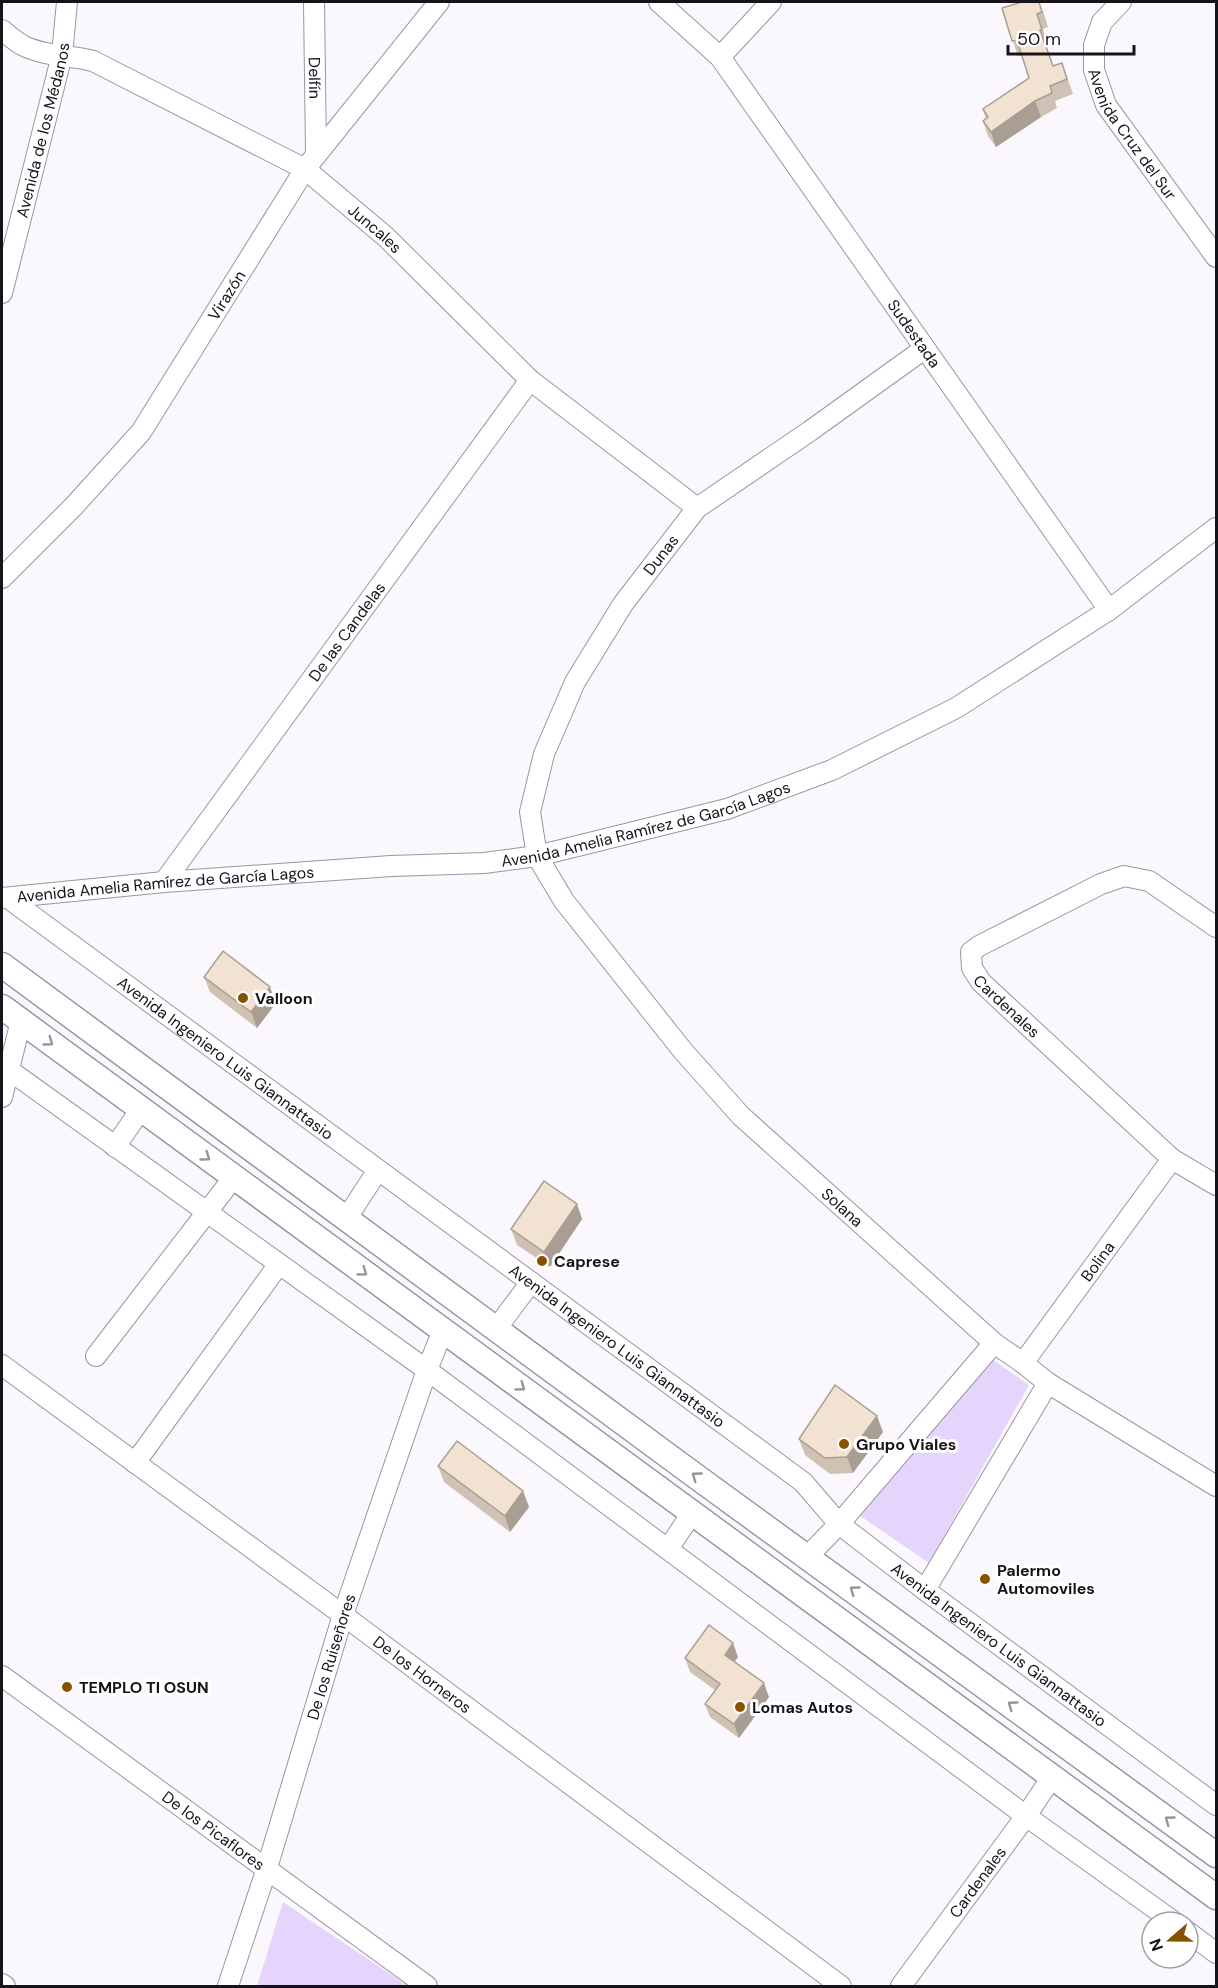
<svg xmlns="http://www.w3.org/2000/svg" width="1218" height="1988" viewBox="0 0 1218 1988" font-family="'DM Sans',sans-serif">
  <rect width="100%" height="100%" fill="#faf8fc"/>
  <g fill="#e5d5fd">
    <polygon points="992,1359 1029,1385 929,1563 859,1515"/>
    <polygon points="283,1902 408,1986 257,1986"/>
  </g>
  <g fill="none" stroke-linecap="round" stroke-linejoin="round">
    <defs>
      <g id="minor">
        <path id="s1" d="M314,2L316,154"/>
        <path id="s2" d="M659,2L720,57L1109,610"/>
        <path id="s3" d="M1121,2L1102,22L1094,45V70L1106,105L1216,257"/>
        <path id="s4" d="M2,30C8,35 15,41 22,45C43,56 70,55 93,61L305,169L386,237L530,380L697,508"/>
        <polyline points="720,57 771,2"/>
        <path id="s5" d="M2,293L62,55L67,2"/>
        <path id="s6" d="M924,349L810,431L697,508L623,604L575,682L544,754L530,812L537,856L564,901L683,1051L741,1116L994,1343L1023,1363L1048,1383L1216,1486"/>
        <path id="s7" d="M2,578L74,506L141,432L305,169L439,2"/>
        <path id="s8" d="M164,882L530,380"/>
        <path id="s9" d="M2,898L164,882L391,866L484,863L537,856L727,809L832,770L956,708L1109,610L1216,528"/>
        <path id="s10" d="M8,898L803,1482L839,1524L925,1590L1216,1805"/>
        <path id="s11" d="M1216,927L1149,881L1124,876L1101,884L979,946L971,952L972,968L981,982L1172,1159L1216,1185"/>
        <polyline points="2,1065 427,1370 1026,1816 1174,1922"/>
        <polyline points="2,1097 21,1021"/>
        <polyline points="115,1147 141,1109"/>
        <polyline points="346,1219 378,1170"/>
        <polyline points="496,1329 531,1282"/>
        <polyline points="96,1356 234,1177"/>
        <path id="s12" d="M1023,1363L1172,1159"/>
        <path id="s13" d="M2,1365L343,1615L841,1986"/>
        <polyline points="135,1463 279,1264"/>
        <polyline points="668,1549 692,1513"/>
        <polyline points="808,1556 839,1524 994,1343"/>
        <polyline points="925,1590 1048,1383"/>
        <path id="s14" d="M2,1676L427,1986"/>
        <polyline points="1188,1932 1216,1953"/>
        <polyline points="2,1984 5,1986"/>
        <path id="s15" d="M228,1986L266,1871L343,1615L427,1370L443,1330"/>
        <path id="s16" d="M901,1986L1026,1816L1052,1777"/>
      </g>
      <g id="major">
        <polyline points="2,965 701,1480 1216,1855"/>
        <polyline points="2,1007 1216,1897"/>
      </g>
    </defs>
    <use href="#minor" stroke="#9b94a6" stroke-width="22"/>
    <use href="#major" stroke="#9b94a6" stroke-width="27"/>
    <use href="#minor" stroke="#fff" stroke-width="20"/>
    <use href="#major" stroke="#fff" stroke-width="24"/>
  </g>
  <g fill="#cfc2b5">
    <polygon points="1002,8 1043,11 1048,27 1043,29 1048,45 1046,45 1053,66 1062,63 1073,94 1055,101 1057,108 1041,117 996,147 988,136 983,121 986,119 983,109 1029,78 1022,55 1018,56"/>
    <polygon points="204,977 276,1003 257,1028 210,992"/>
    <polygon points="577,1204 582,1219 550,1267 517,1245 511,1229"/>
    <polygon points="883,1432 853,1473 830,1474 805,1455 799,1439"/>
    <polygon points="438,1466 523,1491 529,1507 510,1532 444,1482"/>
    <polygon points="738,1657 734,1662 769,1697 739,1738 710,1717 705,1704 715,1690 690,1672 685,1658"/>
  </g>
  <g fill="#a99e93">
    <polygon points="1035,101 1041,117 996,147 991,132"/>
    <polygon points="270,987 276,1003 257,1028 251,1012"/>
    <polygon points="577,1204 582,1219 550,1267 544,1252"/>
    <polygon points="877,1416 883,1432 853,1473 847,1457"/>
    <polygon points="523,1491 529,1507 510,1532 505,1516"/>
    <polygon points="733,1643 738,1657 730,1668 725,1655"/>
    <polygon points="764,1683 769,1697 739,1738 734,1724"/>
  </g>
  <g fill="#f1e2d2" stroke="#a99e93" stroke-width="1.5">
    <polygon points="1022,2 1039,2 1042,12 1037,14 1042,30 1040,30 1053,66 1062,63 1067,79 1050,86 1052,93 1035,101 991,132 983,121 988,117 983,109 1029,78 1017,40 1012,41 1002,8"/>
    <polygon points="223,951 270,987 251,1012 204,977"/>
    <polygon points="544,1181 577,1204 544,1252 511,1229"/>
    <polygon points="835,1385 877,1416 847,1457 825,1458 799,1439"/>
    <polygon points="457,1441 523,1491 505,1516 438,1466"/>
    <polygon points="709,1625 733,1643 725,1655 764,1683 734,1724 705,1704 720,1684 685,1658"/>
  </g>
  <defs><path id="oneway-chevron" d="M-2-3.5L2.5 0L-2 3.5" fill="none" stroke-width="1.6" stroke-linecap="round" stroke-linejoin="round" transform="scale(1.5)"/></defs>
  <g stroke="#969598">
    <use href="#oneway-chevron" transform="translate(49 1042) rotate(36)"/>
    <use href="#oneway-chevron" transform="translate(206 1157) rotate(36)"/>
    <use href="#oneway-chevron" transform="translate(363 1272) rotate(36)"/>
    <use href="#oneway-chevron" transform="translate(521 1387) rotate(36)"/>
    <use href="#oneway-chevron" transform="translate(696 1476) rotate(-144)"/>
    <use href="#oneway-chevron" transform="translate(854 1590) rotate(-144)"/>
    <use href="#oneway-chevron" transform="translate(1012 1705) rotate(-144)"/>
    <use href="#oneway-chevron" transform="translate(1169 1820) rotate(-144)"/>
  </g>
  <g fill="#875200" stroke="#fff" stroke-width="2">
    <circle cx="243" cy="998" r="6"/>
    <circle cx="542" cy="1261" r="6"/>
    <circle cx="844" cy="1444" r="6"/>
    <circle cx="985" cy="1579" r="6"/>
    <circle cx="67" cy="1687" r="6"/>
    <circle cx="740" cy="1707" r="6"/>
  </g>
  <g text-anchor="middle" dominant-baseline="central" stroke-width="6" stroke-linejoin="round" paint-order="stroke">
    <g font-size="16" fill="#16131a" stroke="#fff">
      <text stroke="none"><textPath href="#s1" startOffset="76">Delfín</textPath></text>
      <text stroke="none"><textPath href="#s5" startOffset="168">Avenida de los Médanos</textPath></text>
      <text stroke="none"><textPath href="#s3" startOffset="152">Avenida Cruz del Sur</textPath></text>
      <text stroke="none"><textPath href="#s4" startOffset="428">Juncales</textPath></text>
      <text stroke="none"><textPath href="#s7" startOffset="363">Virazón</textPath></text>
      <text stroke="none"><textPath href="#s2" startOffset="420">Sudestada</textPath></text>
      <text transform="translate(661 555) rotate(-52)">Dunas</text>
      <text stroke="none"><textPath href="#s8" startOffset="310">De las Candelas</textPath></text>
      <text stroke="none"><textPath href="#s9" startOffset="650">Avenida Amelia Ramírez de García Lagos</textPath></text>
      <text stroke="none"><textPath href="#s9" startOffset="164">Avenida Amelia Ramírez de García Lagos</textPath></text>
      <text stroke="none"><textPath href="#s11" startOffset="346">Cardenales</textPath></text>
      <text stroke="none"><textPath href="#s10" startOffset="270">Avenida Ingeniero Luis Giannattasio</textPath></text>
      <text stroke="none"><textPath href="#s6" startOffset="1140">Solana</textPath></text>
      <text stroke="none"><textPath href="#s12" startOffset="126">Bolina</textPath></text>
      <text stroke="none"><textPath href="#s10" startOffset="756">Avenida Ingeniero Luis Giannattasio</textPath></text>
      <text stroke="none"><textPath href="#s10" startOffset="1242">Avenida Ingeniero Luis Giannattasio</textPath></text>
      <text stroke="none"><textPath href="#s15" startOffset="345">De los Ruiseñores</textPath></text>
      <text stroke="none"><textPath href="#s13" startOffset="522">De los Horneros</textPath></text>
      <text stroke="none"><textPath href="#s14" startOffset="262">De los Picaflores</textPath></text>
      <text stroke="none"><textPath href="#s16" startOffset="129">Cardenales</textPath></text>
    </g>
    <g font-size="16" font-weight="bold" fill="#16131a" stroke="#fff" text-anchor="start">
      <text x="255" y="998">Valloon</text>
      <text x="554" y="1261">Caprese</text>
      <text x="856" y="1444">Grupo Viales</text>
      <text x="997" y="1570">Palermo<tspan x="997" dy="18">Automoviles</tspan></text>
      <text x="79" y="1687">TEMPLO TI OSUN</text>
      <text x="752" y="1707">Lomas Autos</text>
    </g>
  </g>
  <rect width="1218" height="1988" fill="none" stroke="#16131a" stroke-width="6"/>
  <g transform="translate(1170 1940) rotate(250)"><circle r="28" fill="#ffffff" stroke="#a2a1a3" stroke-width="1.5"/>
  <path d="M0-4.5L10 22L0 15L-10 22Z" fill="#875200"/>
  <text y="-9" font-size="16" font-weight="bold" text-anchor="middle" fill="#16131a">N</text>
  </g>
  <path d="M1008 45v9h126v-9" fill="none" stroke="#16131a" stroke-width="3"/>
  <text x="1017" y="45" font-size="18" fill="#16131a" stroke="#ffffff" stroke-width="4.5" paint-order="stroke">50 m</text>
</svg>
